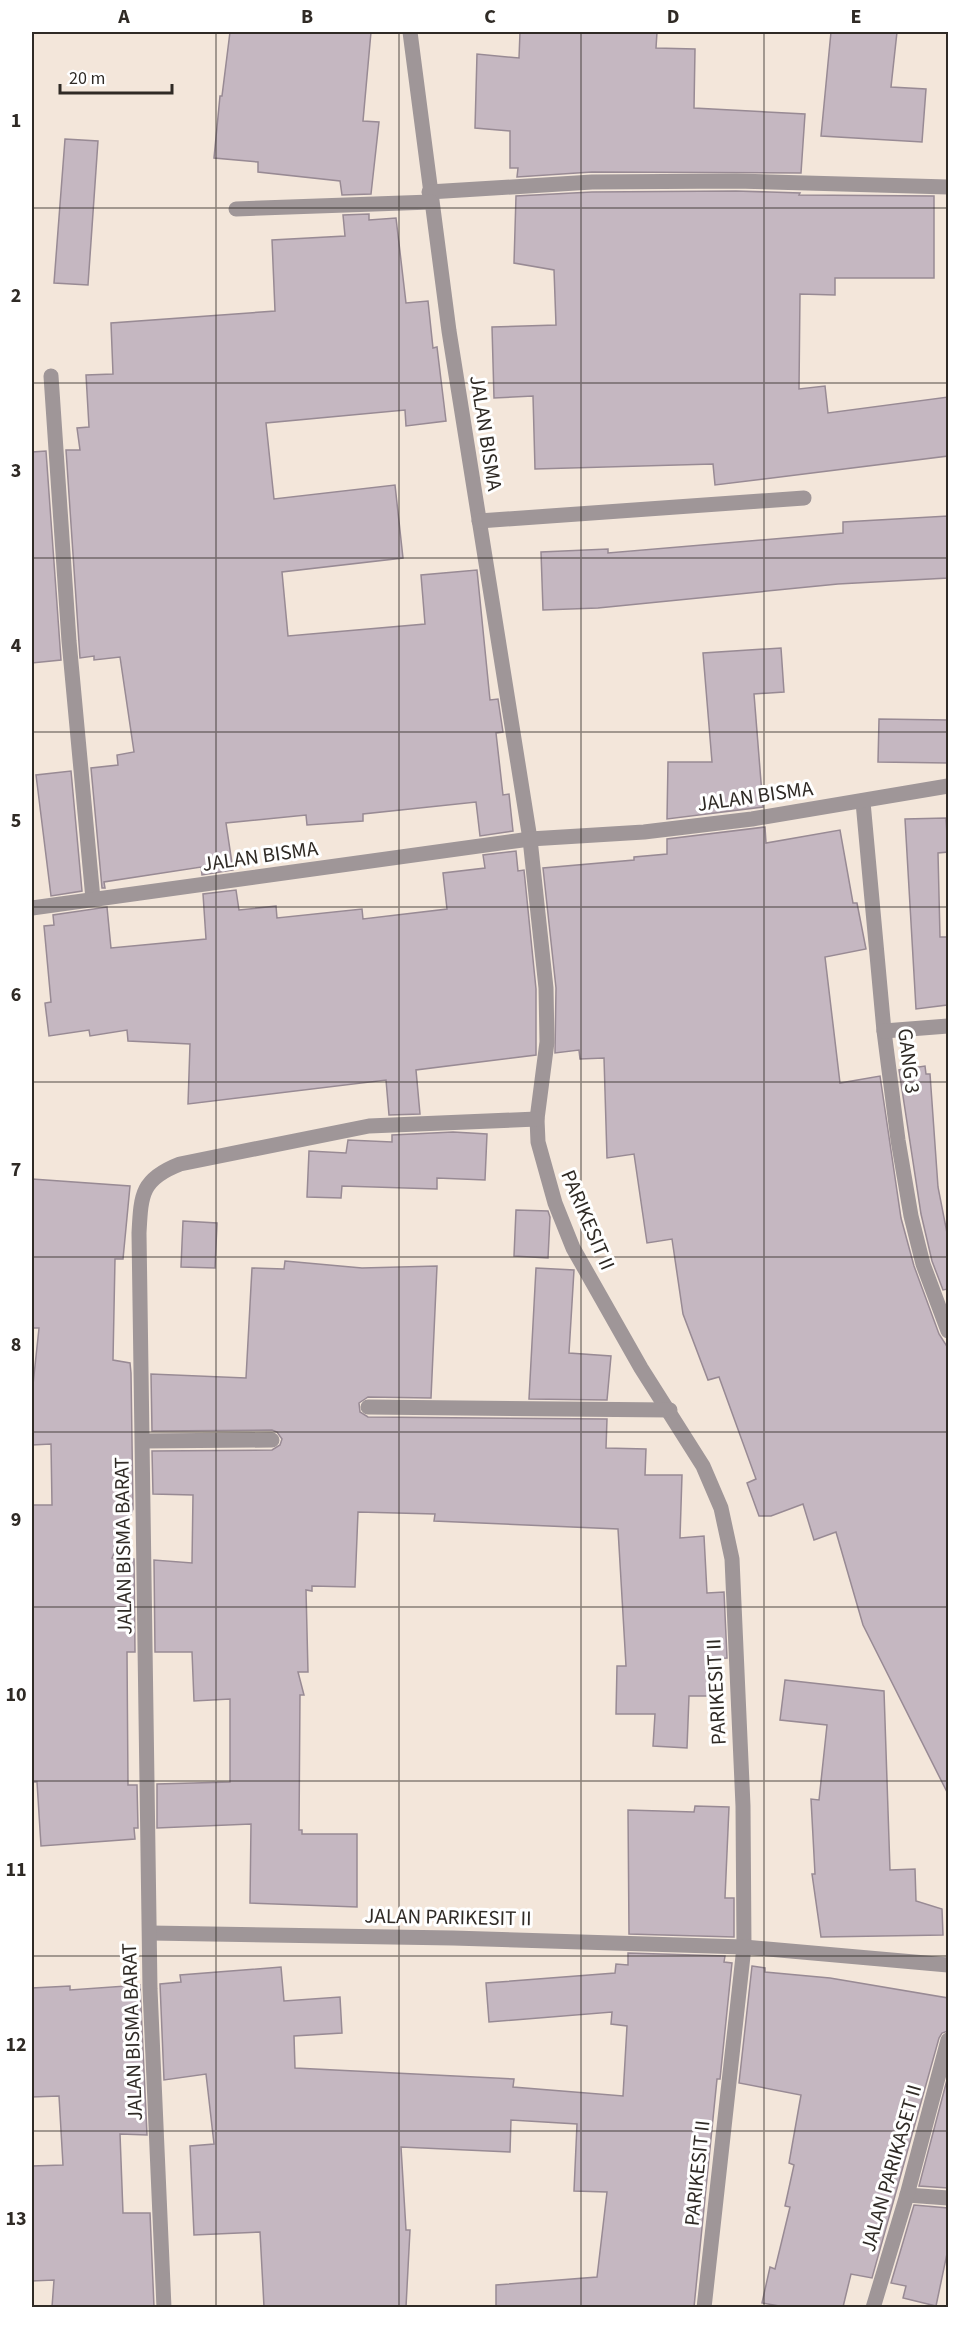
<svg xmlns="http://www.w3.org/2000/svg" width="980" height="2339" viewBox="0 0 980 2339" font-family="'Source Sans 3',sans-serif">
  <rect width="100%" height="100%" fill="#f3e6da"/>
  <g fill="#c5b7c1" stroke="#988a94" stroke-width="1.5">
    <polygon points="230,32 371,32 363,121 379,122 371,194 342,195 340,181 258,172 258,162 214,158 220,96 222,96"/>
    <polygon points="520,32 657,32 656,48 695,49 694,108 805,114 801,173 592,172 517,177 518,168 510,168 510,131 475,128 477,54 519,58"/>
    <polygon points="831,32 897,32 891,87 926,89 922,142 821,136"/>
    <polygon points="65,139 98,141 88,285 54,283"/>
    <polygon points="736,191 800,193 799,195 934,196 934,278 835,278 835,295 800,294 799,389 825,386 828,413 948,397 948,456 715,485 713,464 535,469 533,396 494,398 492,327 556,325 554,270 514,263 516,196 592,192"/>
    <polygon points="369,214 369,220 396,218 406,303 428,301 433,348 437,347 446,421 406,426 405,410 266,423 274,499 395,485 403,558 282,572 288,636 425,624 421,575 477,570 490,700 498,699 503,732 496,733 503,795 509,794 513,831 480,836 476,802 363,814 363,821 307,825 306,815 226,823 233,870 202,875 201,867 104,882 105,888 102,888 91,768 118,765 117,755 134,752 120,657 94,660 94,656 80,658 66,450 80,450 77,428 89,427 86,375 113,374 111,323 275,311 272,240 345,236 343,215"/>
    <polygon points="46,451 61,660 32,663 32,452"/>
    <polygon points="948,516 948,578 838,584 598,608 543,610 541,552 608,549 608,553 843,533 843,522"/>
    <polygon points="781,648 784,692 754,694 763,807 667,819 668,762 712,762 703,653"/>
    <polygon points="879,719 948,720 948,763 878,762"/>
    <polygon points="71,771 82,891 51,896 36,775"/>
    <polygon points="946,818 948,852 938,853 940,937 947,937 947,1005 916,1009 905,819"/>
    <polygon points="765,827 766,843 840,830 853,903 857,903 866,949 825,957 840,1083 880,1076 901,1218 914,1266 939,1334 948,1348 948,1794 863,1625 836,1532 814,1540 803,1504 771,1516 759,1516 747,1483 756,1479 719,1377 708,1380 683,1314 672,1239 647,1243 634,1154 607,1158 604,1058 580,1059 579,1050 555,1053 556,988 543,868 634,860 634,857 667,854 667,839"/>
    <polygon points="516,851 518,871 524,870 536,989 536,1055 416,1070 420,1114 389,1115 386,1080 188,1104 190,1044 128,1041 127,1030 90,1036 89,1030 49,1036 45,1003 51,1002 44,926 54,925 53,915 107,907 111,948 206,939 203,894 236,890 239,910 276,906 277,918 362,909 363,919 447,909 443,873 485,868 483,855"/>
    <polygon points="925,1066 926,1074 930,1074 938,1187 948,1238 948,1289 943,1290 932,1261 921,1214 899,1070"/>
    <polygon points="453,1132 487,1134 485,1180 437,1178 437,1189 342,1186 341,1198 307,1197 309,1151 346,1153 348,1140 392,1142 392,1135"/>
    <polygon points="32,1179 130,1186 123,1259 115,1259 113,1360 130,1363 131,1373 133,1509 112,1558 134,1559 135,1652 127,1652 128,1785 137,1785 138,1828 134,1828 135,1839 41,1846 37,1782 32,1782 33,1505 52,1505 51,1444 32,1445 32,1394 39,1328 33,1328"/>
    <polygon points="516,1210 548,1211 550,1217 548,1258 514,1256"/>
    <polygon points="183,1221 217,1223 215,1268 181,1267"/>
    <polygon points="285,1261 362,1268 437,1266 431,1398 368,1397 359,1403 360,1412 368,1417 607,1419 606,1448 646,1449 645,1475 682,1475 680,1538 704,1536 707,1593 724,1592 727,1658 712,1659 712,1696 689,1696 687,1748 653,1746 655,1714 616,1714 617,1666 626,1666 618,1529 434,1521 435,1514 358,1512 355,1587 312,1586 312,1591 306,1590 308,1672 298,1672 304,1695 300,1695 299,1830 302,1830 302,1834 357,1834 357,1907 250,1903 251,1824 157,1828 157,1784 230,1782 230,1699 194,1701 192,1652 155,1652 154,1560 192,1563 193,1495 153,1494 152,1451 272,1450 280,1445 282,1439 277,1432 272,1430 152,1431 151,1374 246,1378 252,1268 284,1269"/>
    <polygon points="536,1268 574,1270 569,1353 611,1356 607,1400 529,1399"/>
    <polygon points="785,1680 884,1691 890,1870 915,1869 916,1901 942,1909 943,1935 821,1937 812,1874 815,1874 811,1799 819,1800 827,1725 780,1720"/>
    <polygon points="695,1806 729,1807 725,1898 734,1898 734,1937 629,1934 628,1810 694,1812"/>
    <polygon points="628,1953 725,1956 724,1962 732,1963 720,2079 717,2079 694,2307 496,2307 496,2285 597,2277 607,2192 574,2191 577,2124 511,2120 510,2152 401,2147 406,2230 410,2230 406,2307 264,2307 260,2232 194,2235 190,2146 214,2144 206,2074 164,2080 160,1984 181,1982 180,1975 281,1967 284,2001 340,1997 342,2033 294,2036 295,2068 514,2079 513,2087 623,2096 627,2026 611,2024 612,2012 489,2022 486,1983 615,1973 616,1964 628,1965"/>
    <polygon points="752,1966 765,1968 765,1972 830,1978 948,1998 948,2031 942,2033 939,2038 872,2278 851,2274 843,2307 785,2307 762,2303 770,2267 775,2269 790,2207 785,2206 794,2165 789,2163 801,2095 739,2083"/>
    <polygon points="140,1985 147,2135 120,2134 123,2213 150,2213 154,2307 52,2307 54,2280 32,2281 32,2166 63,2165 59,2096 32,2097 32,1988 70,1986 70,1990"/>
    <polygon points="948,2076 948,2188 919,2186"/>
    <polygon points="914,2205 948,2208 948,2249 936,2306 903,2298 906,2286 891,2283"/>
  </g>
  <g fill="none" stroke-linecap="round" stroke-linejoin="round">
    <g stroke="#9f9698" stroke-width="15">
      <polyline points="410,32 449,331 530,839 546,988 547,1042 537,1119 538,1142 555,1203 573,1248 641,1368 703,1466 721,1508 732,1559 743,1806 744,1947 704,2308"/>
      <polyline points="429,192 592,182 736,181 948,187"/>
      <polyline points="236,209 431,202"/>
      <polyline points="51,376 69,641 93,899"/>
      <polyline points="479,521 804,498"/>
      <polyline points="863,802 884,1031 898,1140 911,1216 923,1264 948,1331"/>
      <polyline points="32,908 530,839 644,832 752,819 948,786"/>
      <polyline points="884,1031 948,1026"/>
      <polyline points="368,1407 670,1410"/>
      <polyline points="143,1441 272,1440"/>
      <polyline points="150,1933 453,1938 744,1947 948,1965"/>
      <polyline points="907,2195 948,2198"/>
      <path d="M164,2308L150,1989L139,1233C141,1195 141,1179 180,1164L369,1126L537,1119"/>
      <polyline points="873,2308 907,2195 948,2040"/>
    </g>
  </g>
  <path fill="none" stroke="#2f2a25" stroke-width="1.5" stroke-opacity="0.55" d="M216,32V2308M399,32V2308M581,32V2308M764,32V2308M32,208H948M32,383H948M32,558H948M32,732H948M32,907H948M32,1082H948M32,1257H948M32,1432H948M32,1607H948M32,1781H948M32,1956H948M32,2131H948"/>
  <g text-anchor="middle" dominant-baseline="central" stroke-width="6" stroke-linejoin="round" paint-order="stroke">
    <g font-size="21" fill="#2f2a25" stroke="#fff">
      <text transform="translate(486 433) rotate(81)">JALAN BISMA</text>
      <text transform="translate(755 796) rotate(-8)">JALAN BISMA</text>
      <text transform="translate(260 856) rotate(-8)">JALAN BISMA</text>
      <text transform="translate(909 1061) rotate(83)">GANG 3</text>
      <text transform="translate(588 1220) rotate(67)">PARIKESIT II</text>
      <text transform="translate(123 1546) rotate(-91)">JALAN BISMA BARAT</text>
      <text transform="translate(716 1692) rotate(-93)">PARIKESIT II</text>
      <text transform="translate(448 1917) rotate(1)">JALAN PARIKESIT II</text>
      <text transform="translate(132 2032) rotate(-92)">JALAN BISMA BARAT</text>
      <text transform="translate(891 2168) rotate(-74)">JALAN PARIKASET II</text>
      <text transform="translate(697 2173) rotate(-84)">PARIKESIT II</text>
    </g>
  </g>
  <rect width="980" height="2339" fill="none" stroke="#ffffff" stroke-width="66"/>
  <path d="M60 84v9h112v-9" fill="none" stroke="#2f2a25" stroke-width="3"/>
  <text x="69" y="84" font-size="18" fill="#2f2a25" stroke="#ffffff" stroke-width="4.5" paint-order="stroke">20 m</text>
  <rect x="33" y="33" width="914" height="2273" fill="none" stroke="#2f2a25" stroke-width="2"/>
  <g font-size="20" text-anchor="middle" font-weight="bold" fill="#2f2a25">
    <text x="124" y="23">A</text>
    <text x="307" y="23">B</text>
    <text x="490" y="23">C</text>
    <text x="673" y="23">D</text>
    <text x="856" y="23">E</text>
    <text x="16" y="127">1</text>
    <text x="16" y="302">2</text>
    <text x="16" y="477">3</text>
    <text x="16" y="652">4</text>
    <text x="16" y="827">5</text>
    <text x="16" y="1001">6</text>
    <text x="16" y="1176">7</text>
    <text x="16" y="1351">8</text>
    <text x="16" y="1526">9</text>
    <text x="16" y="1701">10</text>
    <text x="16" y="1876">11</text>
    <text x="16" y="2051">12</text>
    <text x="16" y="2225">13</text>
  </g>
</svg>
